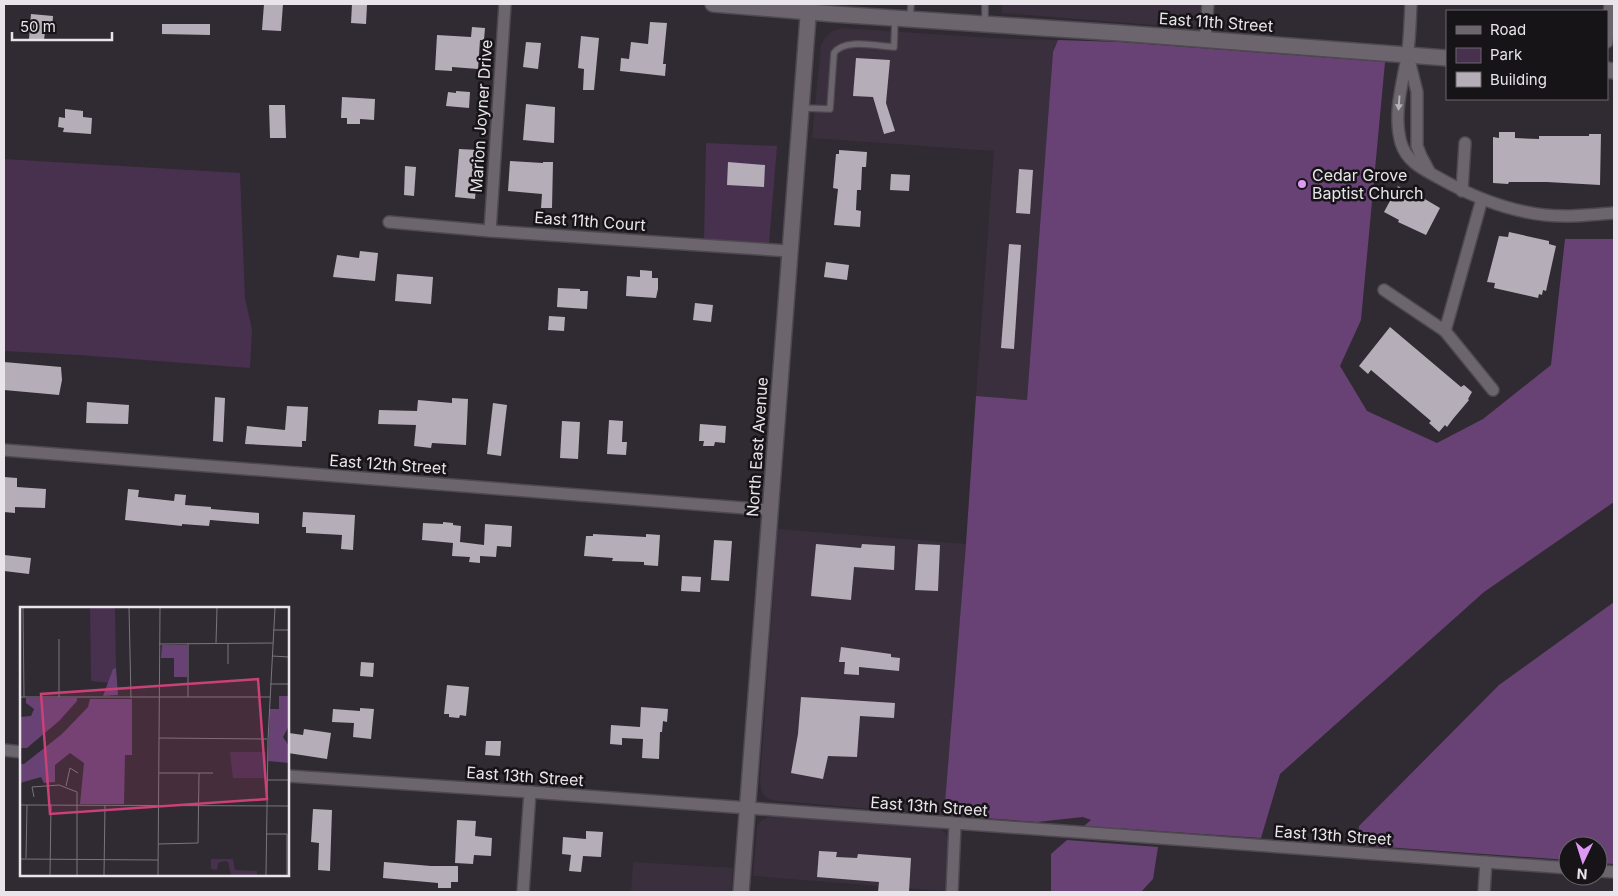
<svg xmlns="http://www.w3.org/2000/svg" width="1618" height="896" viewBox="0 0 1618 896" font-family="Inter,sans-serif">
  <rect width="100%" height="100%" fill="#302a32"/>
  <g fill="#3a303d">
    <polygon points="1002,4 1201,4 1200,20 1196,26 1191,28 1002,13"/>
    <polygon points="842,28 992,38 1058,40 1053,52 1027,400 976,396 994,151 812,138 821,45 825,38 831,32"/>
    <polygon points="778,529 966,544 944,815 778,801 768,799 762,793 760,781"/>
    <polygon points="776,814 940,828 946,834 948,842 945,891 753,876 757,826 762,820"/>
    <polygon points="633,862 733,868 731,892 631,892"/>
  </g>
  <g fill="#47314e">
    <polygon points="706,143 777,146 769,244 704,240"/>
    <polygon points="4,159 240,173 245,298 252,330 250,368 79,355 4,351"/>
  </g>
  <g fill="#684274">
    <polygon points="1058,40 1120,42 1385,62 1361,320 1340,366 1367,411 1437,443 1483,419 1551,365 1565,239 1614,239 1614,502 1484,592 1280,774 1261,838 1084,826 1091,820 1083,817 1037,822 944,815 966,544 976,396 1027,400 1053,52"/>
    <polygon points="1614,602 1614,864 1598,863 1598,846 1568,846 1568,860 1357,845 1359,826 1499,685"/>
    <polygon points="1067,840 1158,847 1153,879 1141,892 1051,892 1051,854"/>
  </g>
  <g fill="#b5adb8">
    <polygon points="264,4 283,4 281,31 262,30"/>
    <polygon points="352,4 367,5 366,24 351,23"/>
    <polygon points="31,14 53,16 52,33 45,32 44,40 29,39"/>
    <polygon points="650,22 667,23 663,64 666,64 665,76 620,71 621,58 629,59 631,42 648,44"/>
    <polygon points="162,24 210,24 210,35 162,34"/>
    <polygon points="472,27 485,28 484,40 480,40 478,69 452,67 452,71 435,70 437,35 471,37"/>
    <polygon points="581,36 599,38 594,90 583,90 584,69 578,68"/>
    <polygon points="526,42 541,43 538,69 523,67"/>
    <polygon points="856,58 890,60 886,103 895,131 884,134 873,97 853,96"/>
    <polygon points="456,91 470,92 469,108 446,106 448,92 456,93"/>
    <polygon points="342,97 375,99 374,120 360,119 360,124 347,124 347,118 341,118"/>
    <polygon points="526,104 555,107 554,143 523,140"/>
    <polygon points="269,105 285,105 286,138 270,138"/>
    <polygon points="65,109 83,111 83,117 92,118 91,134 63,132 64,128 58,127 59,117 65,118"/>
    <polygon points="1499,132 1515,132 1515,138 1539,139 1539,136 1589,136 1589,134 1601,134 1600,185 1547,182 1509,182 1508,184 1493,183 1493,137 1499,138"/>
    <polygon points="459,149 479,150 475,199 455,197"/>
    <polygon points="839,150 867,152 866,167 862,167 861,190 857,190 856,210 861,211 860,227 834,225 838,189 833,188 836,154 839,154"/>
    <polygon points="510,161 543,163 543,162 553,162 552,208 541,208 542,194 508,191"/>
    <polygon points="728,162 765,165 764,187 727,185"/>
    <polygon points="405,166 416,167 414,196 404,195"/>
    <polygon points="1019,169 1033,170 1030,214 1016,213"/>
    <polygon points="891,174 910,175 909,191 890,190"/>
    <polygon points="1398,186 1412,194 1413,192 1440,208 1426,235 1398,222 1399,220 1384,212"/>
    <polygon points="1509,232 1549,241 1549,244 1556,246 1546,291 1543,290 1542,295 1539,294 1538,298 1494,288 1495,283 1487,282 1499,236 1508,237"/>
    <polygon points="1009,244 1021,245 1014,349 1001,348"/>
    <polygon points="360,251 378,253 375,281 333,277 337,255 359,258"/>
    <polygon points="826,262 849,265 847,280 824,277"/>
    <polygon points="640,270 652,271 652,278 658,278 658,289 656,298 626,296 627,276 640,277"/>
    <polygon points="397,274 433,277 431,304 395,301"/>
    <polygon points="558,288 580,289 580,291 588,291 587,309 557,307"/>
    <polygon points="695,303 713,305 711,322 693,320"/>
    <polygon points="549,316 565,317 564,331 548,330"/>
    <polygon points="1390,327 1461,387 1464,385 1472,392 1468,399 1469,400 1453,419 1447,427 1445,425 1439,432 1429,423 1431,421 1371,370 1368,374 1359,366"/>
    <polygon points="4,362 61,367 62,380 59,395 4,390"/>
    <polygon points="215,397 225,398 223,442 213,441"/>
    <polygon points="452,398 468,399 466,445 432,443 431,448 414,446 416,425 378,424 379,410 417,411 418,400 452,403"/>
    <polygon points="87,402 129,405 128,424 86,423"/>
    <polygon points="493,403 507,405 501,456 487,454"/>
    <polygon points="287,406 308,407 306,441 302,441 302,447 245,444 247,426 285,430"/>
    <polygon points="609,420 623,421 622,442 627,442 626,455 607,454"/>
    <polygon points="562,421 580,422 578,459 560,458"/>
    <polygon points="700,424 726,426 725,443 715,442 714,446 703,446 704,441 699,441"/>
    <polygon points="4,477 17,478 17,487 46,489 45,508 15,507 15,513 4,512"/>
    <polygon points="128,489 139,490 138,497 174,501 175,494 186,495 185,505 211,507 211,509 259,513 259,524 210,520 209,526 182,524 182,526 125,520"/>
    <polygon points="303,512 355,515 353,550 341,549 342,535 306,533 306,527 302,527"/>
    <polygon points="443,522 453,523 453,525 461,526 460,542 484,545 485,524 512,526 511,547 497,546 496,557 480,556 480,563 469,562 470,557 452,556 453,543 422,540 423,523 443,524"/>
    <polygon points="593,534 646,537 646,534 660,535 658,566 644,565 644,562 612,561 613,558 584,556 586,536 593,536"/>
    <polygon points="714,540 732,541 729,581 711,580"/>
    <polygon points="816,544 861,548 862,544 895,546 894,570 854,567 851,600 811,596"/>
    <polygon points="918,544 940,545 938,591 915,590"/>
    <polygon points="4,555 31,558 29,574 4,571"/>
    <polygon points="682,576 701,577 700,592 681,591"/>
    <polygon points="841,647 891,654 891,657 900,658 899,671 859,667 859,675 844,674 845,662 839,662"/>
    <polygon points="361,662 374,663 373,677 360,676"/>
    <polygon points="447,685 469,687 466,716 460,715 459,718 449,717 449,714 444,714"/>
    <polygon points="801,697 895,703 894,718 860,716 857,757 828,756 823,779 791,773 798,734"/>
    <polygon points="641,707 668,709 667,722 663,721 662,732 660,732 659,759 642,758 643,739 622,738 622,745 610,744 611,725 640,727"/>
    <polygon points="360,708 374,709 371,739 353,737 354,723 332,722 333,709 360,711"/>
    <polygon points="304,729 331,733 327,759 288,753 289,733 303,735"/>
    <polygon points="486,741 501,741 500,756 485,755"/>
    <polygon points="313,809 332,810 330,871 318,870 319,843 311,842"/>
    <polygon points="457,820 476,821 475,836 492,838 491,856 474,855 473,864 455,863"/>
    <polygon points="586,831 603,832 601,857 583,856 581,872 569,871 571,855 562,854 563,837 586,839"/>
    <polygon points="819,851 837,852 836,857 857,858 858,854 911,858 909,892 878,892 879,882 817,877"/>
    <polygon points="384,862 431,866 458,866 458,882 451,882 451,888 438,888 438,883 383,878"/>
  </g>
  <g fill="none" stroke-linecap="round" stroke-linejoin="round">
    <defs>
      <g id="lane">
        <polyline points="910,17 911,4"/>
        <polyline points="985,22 985,4"/>
        <path d="M803,108L830,109L834,53C844,38 876,46 894,47L895,18"/>
      </g>
      <g id="street">
        <path d="M1411,4C1410,21 1410,40 1407,57C1402,86 1393,114 1401,143C1407,162 1423,169 1439,178C1478,200 1520,216 1565,216C1581,216 1598,214 1614,213"/>
        <polyline points="1205,39 1208,4"/>
        <polyline points="1607,42 1610,4"/>
        <polyline points="1408,56 1417,92 1417,146 1421,156 1429,171"/>
        <polyline points="1462,191 1465,143"/>
        <polyline points="389,222 490,231 789,251"/>
        <polyline points="490,231 505,4"/>
        <polyline points="1384,290 1445,331 1482,199"/>
        <polyline points="1445,331 1493,390"/>
        <polyline points="4,450 770,510"/>
        <polyline points="4,750 21,752"/>
        <polyline points="288,776 530,792 1568,868"/>
        <polyline points="1598,871 1614,872"/>
        <polyline points="523,892 530,792"/>
        <polyline points="952,892 955,824"/>
        <polyline points="1484,892 1486,862"/>
      </g>
      <g id="secondary">
        <polyline points="713,4 833,14 1120,33 1447,58"/>
        <polyline points="1607,70 1614,71"/>
        <polyline points="741,892 809,4"/>
      </g>
    </defs>
    <use href="#lane" stroke="#4e4950" stroke-width="8"/>
    <use href="#street" stroke="#4e4950" stroke-width="14"/>
    <use href="#secondary" stroke="#4e4950" stroke-width="18"/>
    <use href="#lane" stroke="#6c656e" stroke-width="5.5"/>
    <use href="#street" stroke="#6c656e" stroke-width="11"/>
    <use href="#secondary" stroke="#6c656e" stroke-width="15"/>
  </g>
  <defs><path id="oneway-solid" d="M-6-.8H1V-3.2L6.5 0L1 3.2V.8H-6Z" transform="scale(1.25)"/></defs>
  <use fill="#b6b1b8" href="#oneway-solid" transform="translate(1399 103) rotate(94)"/>
  <circle fill="#dd99f3" stroke="#171418" stroke-width="2" cx="1302" cy="184" r="5"/>
  <g text-anchor="middle" dominant-baseline="central" stroke-width="5" stroke-linejoin="round" paint-order="stroke">
    <g font-size="16" fill="#e8e4ea" stroke="#171418">
      <text transform="translate(1216 22) rotate(4)">East 11th Street</text>
      <text transform="translate(481 116) rotate(-86)">Marion Joyner Drive</text>
      <text transform="translate(590 221) rotate(4)">East 11th Court</text>
      <text transform="translate(757 447) rotate(-86)">North East Avenue</text>
      <text transform="translate(388 464) rotate(4)">East 12th Street</text>
      <text transform="translate(525 776) rotate(4)">East 13th Street</text>
      <text transform="translate(929 806) rotate(4)">East 13th Street</text>
      <text transform="translate(1333 835) rotate(4)">East 13th Street</text>
    </g>
    <g font-size="16" fill="#e8e4ea" stroke="#171418" text-anchor="start">
      <text x="1312" y="175">Cedar Grove<tspan x="1312" dy="18">Baptist Church</tspan></text>
    </g>
  </g>
  <g transform="translate(20 607)">
    <rect width="269" height="269" fill="#302a32"/>
    <path d="M70,1H95L96,61L90,76L71,74ZM210,145H246V171H213ZM191,252H213L215,263L237,264V268H211L208,255L204,254L198,256L197,263L191,262Z" fill="#47314e"/>
    <path d="M142,38H167V70H154V51H141ZM96,61L98,88L83,89L93,62ZM259,89H269V119L263,130L269,139V156L248,154L250,102H259ZM6,91H57V94L39,114L7,141H0V110L11,109L14,102L6,96ZM70,92H112V148H105L104,197H60L64,156L50,146L35,158V175L24,176L21,170L0,176V157H4L42,127L68,100Z" fill="#684274"/>
    <path fill="none" stroke="#7a747c" stroke-width="1" d="M3,1L4,90M109,1L111,91M253,23H269M39,32V90M196,36L197,1M208,36V57M139,37L253,36M168,37V90M252,49L269,50M250,77H269M0,90H250M139,131L247,132M139,166H193M247,173H269M46,179L50,161L58,166M14,190L12,180L39,178L57,185V268M0,198L269,199M246,227H267M267,227V268M138,237L178,236L179,166M6,251L7,198M0,252L138,253M30,268L31,198M84,268L85,198M138,268L140,1M246,268L248,132L255,1"/>
    <path fill="#ca4178" fill-opacity="0.15" stroke="#ca4178" stroke-width="2.5" d="M238,72L247,192L30,207L21,87Z"/>
    <rect width="269" height="269" fill="none" stroke="#e8e4ea" stroke-width="2.5"/>
  </g>
  <rect width="1618" height="896" fill="none" stroke="#e8e4ea" stroke-width="10"/>
  <rect x="1446" y="10" width="162" height="90" fill="#171418" stroke="#6b676c"/>
  <rect x="1456" y="26" width="25" height="8" fill="#6c656e" stroke="#6b676c"/>
  <text x="1490" y="35" font-size="15" fill="#e8e4ea">Road</text>
  <rect x="1456" y="48" width="25" height="15" fill="#47314e" stroke="#6b676c"/>
  <text x="1490" y="60" font-size="15" fill="#e8e4ea">Park</text>
  <rect x="1456" y="72" width="25" height="15" fill="#b5adb8" stroke="#6b676c"/>
  <text x="1490" y="85" font-size="15" fill="#e8e4ea">Building</text>
  <g transform="translate(1583 861) rotate(184)"><circle r="24" fill="#171418" stroke="#6b676c"/>
  <path d="M0-4L9 19L0 12L-9 19Z" fill="#dd99f3"/>
  <text y="-8" font-size="14" font-weight="bold" text-anchor="middle" fill="#e8e4ea">N</text>
  </g>
  <path d="M12 32v8h100v-8" fill="none" stroke="#e8e4ea" stroke-width="2.5"/>
  <text x="20" y="32" font-size="15" fill="#e8e4ea" stroke="#171418" stroke-width="4" paint-order="stroke">50 m</text>
</svg>
